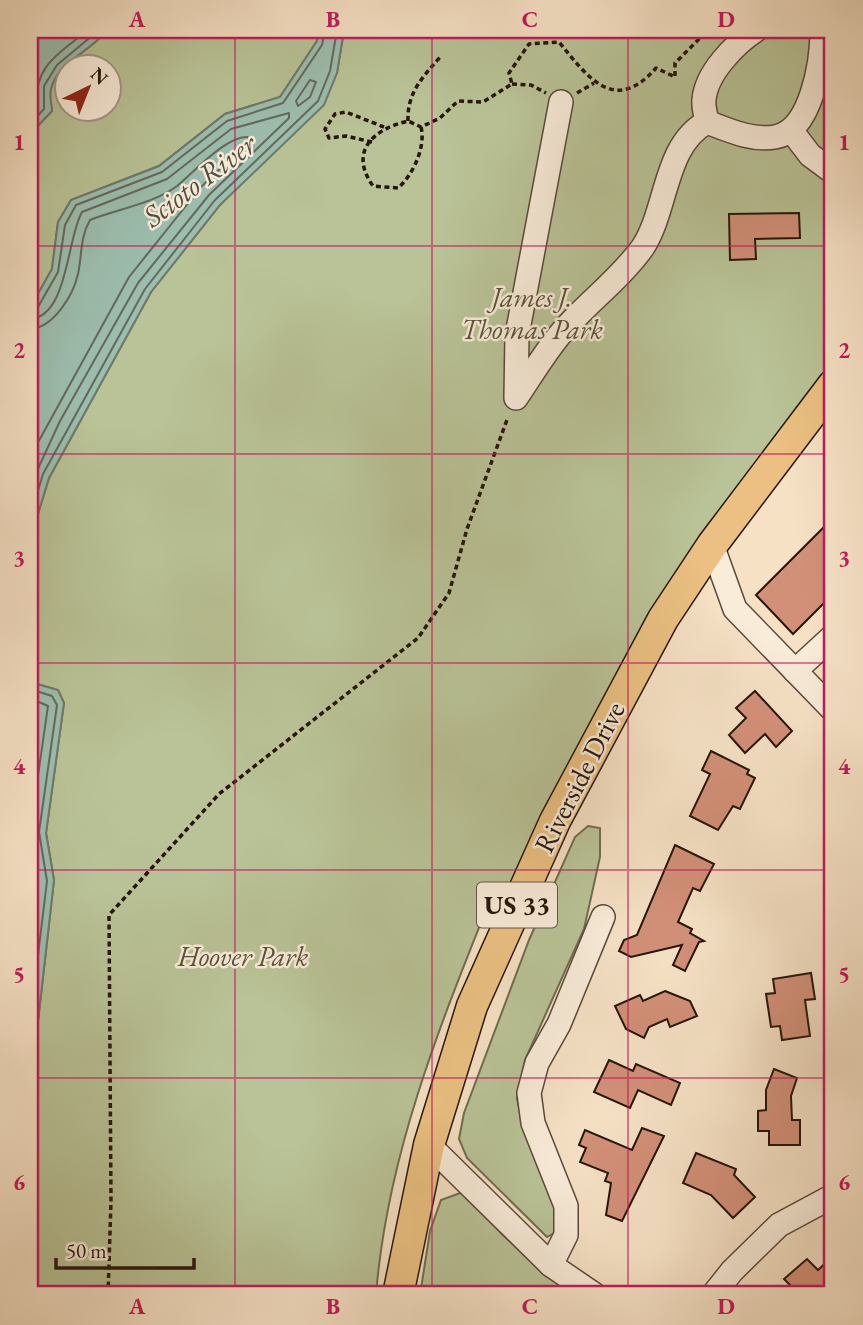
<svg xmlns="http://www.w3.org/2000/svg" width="863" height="1325" viewBox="0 0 863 1325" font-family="'EB Garamond',serif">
  <rect width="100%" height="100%" fill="#f6e1c5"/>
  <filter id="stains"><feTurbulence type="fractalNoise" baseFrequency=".00286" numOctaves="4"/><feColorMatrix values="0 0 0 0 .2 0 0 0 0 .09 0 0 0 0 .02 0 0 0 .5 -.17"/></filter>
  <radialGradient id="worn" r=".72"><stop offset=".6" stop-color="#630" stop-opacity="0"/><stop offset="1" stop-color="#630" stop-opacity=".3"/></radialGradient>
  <g fill="#b9c397" stroke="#706c51" stroke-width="2" fill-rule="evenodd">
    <path d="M107,30H318L317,41L280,97L225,114L159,166L71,200L58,222L52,269L30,308V134L52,111C51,105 49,95 51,89C56,63 93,50 107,30ZM66,66H108V108H66Z"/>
    <path d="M344,30H384L403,37L447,30H833V382L712,545L516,906L492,895C440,1025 387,1155 376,1295H30V1034L38,1021L54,880L46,833L64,703L58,690L30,682L33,530L49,478L151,292L220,205L337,73Z"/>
    <polygon points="588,826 600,828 600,857 584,929 525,1060 517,1098 524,1132 556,1200 556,1232 547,1237 467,1158 459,1139 464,1113 529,940 575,837"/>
    <polygon points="463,1192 503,1235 571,1295 420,1295 430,1231 441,1200"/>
  </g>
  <g fill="#9dbeaf" stroke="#6d7a6d" stroke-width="2">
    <path d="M30,30H107C93,50 56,63 51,89C49,95 52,105 52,111L30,134Z"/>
    <polygon points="318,30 344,30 337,73 324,105 220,205 151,292 49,478 33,530 30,574 30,308 52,269 58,222 71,200 159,166 225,114 280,97 317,41"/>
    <polygon points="30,682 58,690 64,703 46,833 54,880 38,1021 30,1034"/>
  </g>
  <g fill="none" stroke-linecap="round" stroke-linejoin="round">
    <g stroke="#626a5d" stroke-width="2">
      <polygon points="310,80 316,82 310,97 298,106 296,101"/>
      <path d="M30,111L36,105C35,64 60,53 88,30"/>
      <polyline points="30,124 44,109 44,86 57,65 99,30"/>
      <polyline points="30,310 38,307 58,272 65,225 76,205 162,172 227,121 283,103 322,45 325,30"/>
      <path d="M30,319C68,317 67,237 82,212L167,179L231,129L289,113V118L209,195L138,283L60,421L30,486"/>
      <path d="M30,329C53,328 73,296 78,274C82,256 80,237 90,220C117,209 153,204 177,186C194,172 227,135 248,137V142L201,187L129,277L30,457"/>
      <polyline points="30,517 43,474 145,289 215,200 318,101 330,71 337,30"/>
      <polyline points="30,689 52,696 57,705 39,832 47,881 30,1021"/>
      <polyline points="30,698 48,706 30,831 38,881 30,954"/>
    </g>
  </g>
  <g fill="#d29078" stroke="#26150b" stroke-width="2">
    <polygon points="799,213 800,238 755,239 756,259 730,260 729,214"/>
    <polygon points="833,518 833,594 793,634 756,595"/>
    <polygon points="755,691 792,731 776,747 765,734 745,753 729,735 746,718 736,708"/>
    <polygon points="711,751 749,770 747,774 755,778 740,809 733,806 718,830 690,816 710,774 702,770"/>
    <polygon points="675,845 714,864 700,891 693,888 678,922 692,929 690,933 704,941 699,942 685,971 673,965 682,945 631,957 619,951 624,940 637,935"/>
    <polygon points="811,973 815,999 805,1000 810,1036 782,1040 780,1026 771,1027 766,994 775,993 773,979"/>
    <polygon points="665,991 690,1001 697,1016 670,1027 667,1019 649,1027 644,1038 626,1029 615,1006 640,995 643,1001"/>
    <polygon points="609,1060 633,1071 636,1064 680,1083 671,1105 638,1090 630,1108 594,1092"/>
    <polygon points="774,1069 797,1078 791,1096 792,1120 800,1120 800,1145 769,1145 769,1131 758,1131 758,1111 766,1110 766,1090"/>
    <polygon points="642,1128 664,1136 622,1221 606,1215 611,1183 605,1181 608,1173 580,1162 586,1148 579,1145 585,1130 632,1150"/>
    <polygon points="696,1153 736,1169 734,1175 755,1197 733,1218 711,1195 683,1183"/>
    <polygon points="833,1256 833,1295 800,1295 784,1279 807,1259 818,1270"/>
  </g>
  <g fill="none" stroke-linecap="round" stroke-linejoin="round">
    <defs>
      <g id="minor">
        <path d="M561,102L517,335L516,398C531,376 545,352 562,332C587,303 621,278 643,247C668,208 664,145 707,122C728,130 752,141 775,137C812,131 822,60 822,30"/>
        <path d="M707,122C706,115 703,107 704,100C706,73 735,44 756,30"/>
        <polyline points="791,130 810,155 833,172"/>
        <polyline points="712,545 735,609 833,710"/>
        <polyline points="795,671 833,636"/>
        <polyline points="429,1145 551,1265 595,1295"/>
        <polyline points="551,1265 566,1235 566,1206 533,1123 529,1093 537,1063 559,1024 603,917"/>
        <polyline points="713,1295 732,1271 779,1225 833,1196"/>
      </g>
      <polyline id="major" points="398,1295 429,1145 472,1006 555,821 663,619 712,545 833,385"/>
    </defs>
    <use href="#minor" stroke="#5a483a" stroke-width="26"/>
    <use href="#major" stroke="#26150b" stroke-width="33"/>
    <g stroke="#26150b" stroke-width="3.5" stroke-dasharray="5 3.5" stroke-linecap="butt">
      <polyline points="512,84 531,85 546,93"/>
      <polyline points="577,93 594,83"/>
      <path d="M408,121C407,92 423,77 441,56"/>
      <path d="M421,127C426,147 413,175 398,188L373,186C348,151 374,129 408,121L421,127L440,118L458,101L483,102L512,84L509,73L529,44L559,42C587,76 614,116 656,68L675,77V63L708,30"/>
      <polyline points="372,142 346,136 329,138 325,129 335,114 346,112 384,127"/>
      <polyline points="108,1295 111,1201 109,915 219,794 418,638 449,593 467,529 508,417"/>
    </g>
    <use href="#minor" stroke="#f9ecd9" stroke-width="23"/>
    <use href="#major" stroke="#ebc082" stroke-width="30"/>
  </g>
  <path fill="none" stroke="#c2185b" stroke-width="2" stroke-opacity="0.55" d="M235,30V1295M432,30V1295M628,30V1295M30,246H833M30,454H833M30,663H833M30,870H833M30,1078H833"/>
  <g text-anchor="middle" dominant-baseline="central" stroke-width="5" stroke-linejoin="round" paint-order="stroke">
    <rect fill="#f9ecd9" stroke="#655649" stroke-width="2" x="477" y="882.5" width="80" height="45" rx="5"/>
    <g font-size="26" font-weight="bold" fill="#26150b">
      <text x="517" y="905">US 33</text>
    </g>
    <g font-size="28" font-style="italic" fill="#59523c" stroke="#f9ecd9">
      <text x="532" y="297">James J.<tspan x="532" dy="32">Thomas Park</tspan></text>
      <text x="243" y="956">Hoover Park</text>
    </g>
    <g font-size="28" fill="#26150b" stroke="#f9ecd9">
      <text transform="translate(579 777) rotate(-63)">Riverside Drive</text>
    </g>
    <g font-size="30" font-style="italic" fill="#505044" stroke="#f9ecd9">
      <text transform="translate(199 180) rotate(-37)">Scioto River</text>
    </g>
  </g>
  <rect width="863" height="1325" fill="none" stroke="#f6e1c5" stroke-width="77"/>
  <g transform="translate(88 88) rotate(43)"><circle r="33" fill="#f9ecd9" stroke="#a59687" stroke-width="2"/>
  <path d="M0-5L12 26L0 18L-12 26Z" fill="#8f2418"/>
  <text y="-10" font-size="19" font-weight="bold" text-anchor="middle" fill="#26150b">N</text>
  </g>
  <path d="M56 1258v10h138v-10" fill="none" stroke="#26150b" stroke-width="3.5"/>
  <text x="66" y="1258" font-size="21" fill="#26150b" stroke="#f9ecd9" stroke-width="5" paint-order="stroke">50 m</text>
  <rect x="38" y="38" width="786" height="1248" fill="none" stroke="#c2185b" stroke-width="2.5"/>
  <g font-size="23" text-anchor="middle" font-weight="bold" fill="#c2185b">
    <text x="137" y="27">A</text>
    <text x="333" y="27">B</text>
    <text x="530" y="27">C</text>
    <text x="726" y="27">D</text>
    <text x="19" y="150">1</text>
    <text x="844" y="150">1</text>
    <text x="19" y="358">2</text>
    <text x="844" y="358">2</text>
    <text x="19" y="566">3</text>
    <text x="844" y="566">3</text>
    <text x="19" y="774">4</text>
    <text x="844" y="774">4</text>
    <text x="19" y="982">5</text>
    <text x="844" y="982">5</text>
    <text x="19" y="1190">6</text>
    <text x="844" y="1190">6</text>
    <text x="137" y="1314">A</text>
    <text x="333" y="1314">B</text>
    <text x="530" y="1314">C</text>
    <text x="726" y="1314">D</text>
  </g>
  <rect width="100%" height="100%" filter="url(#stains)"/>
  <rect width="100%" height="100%" fill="url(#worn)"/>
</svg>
